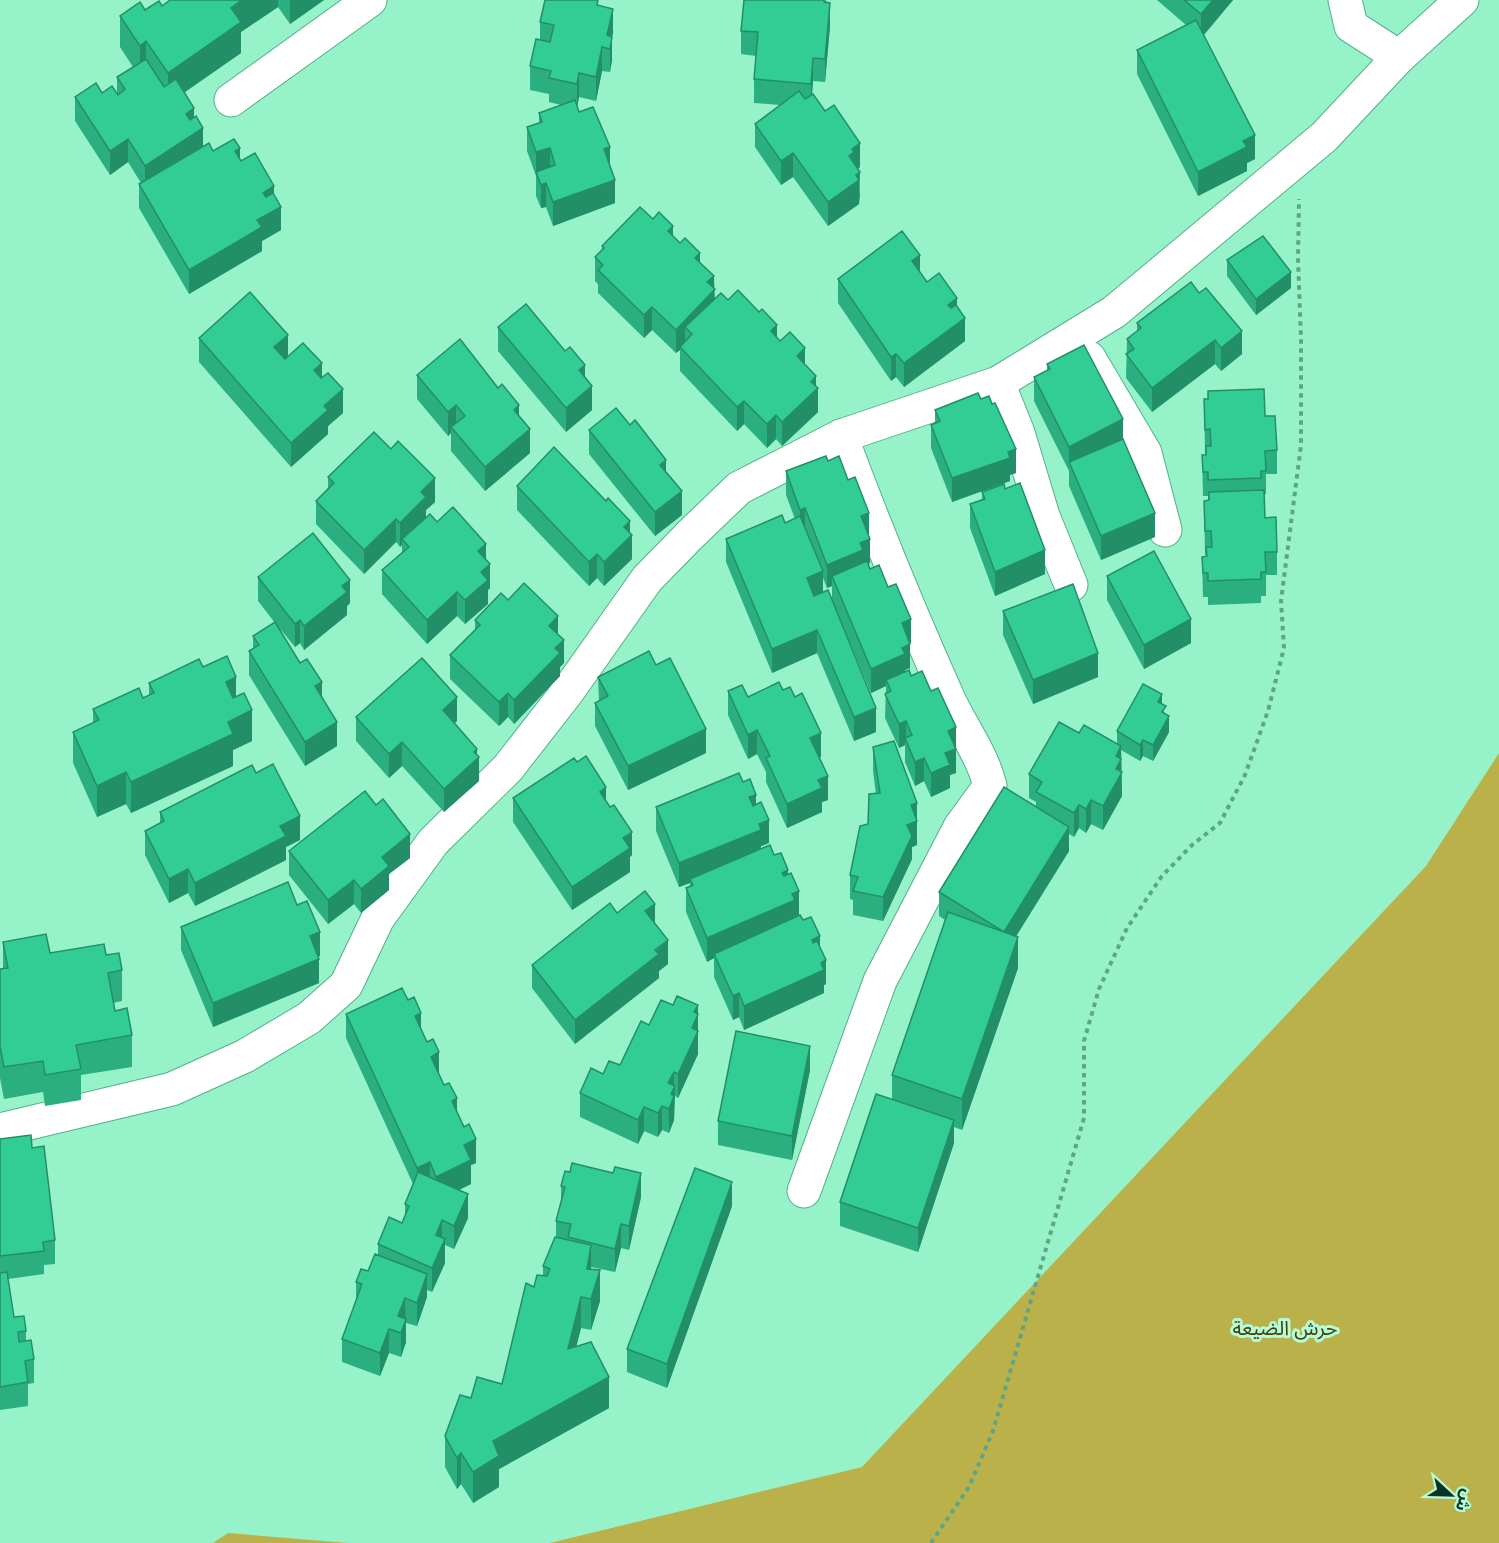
<svg xmlns="http://www.w3.org/2000/svg" width="1499" height="1543" viewBox="0 0 1499 1543" font-family="'Varela Round','Noto Sans Arabic',sans-serif">
  <rect width="100%" height="100%" fill="#96f3c9"/>
  <g fill="#bbb14a">
    <polygon points="1499,753 1499,1543 550,1543 862,1467 1426,866"/>
    <polygon points="228,1533 348,1543 213,1543"/>
  </g>
  <g fill="none" stroke-linecap="round" stroke-linejoin="round">
    <defs>
      <g id="minor">
        <polyline points="1345,0 1351,26 1399,57"/>
        <polyline points="231,100 370,0"/>
        <polyline points="1089,358 1145,453 1165,530"/>
        <polyline points="998,383 1018,433 1043,516 1071,585"/>
        <polyline points="0,1130 172,1089 245,1056 309,1018 346,985 378,918 433,842 508,768 568,691 647,579 691,534 739,488 841,436 998,383 1114,312 1324,137 1399,57 1462,0"/>
        <path d="M804,1191L880,981L960,827L990,786C983,756 962,728 949,700C910,613 874,525 841,436"/>
      </g>
    </defs>
    <use href="#minor" stroke="#53b089" stroke-width="35"/>
    <polyline stroke="#5da586" stroke-width="4" stroke-dasharray="4.5 4.5" stroke-linecap="butt" points="931,1543 969,1487 993,1431 1084,1118 1084,1041 1099,989 1127,928 1162,876 1192,845 1220,823 1245,775 1268,711 1284,648 1281,601 1301,445 1301,339 1298,259 1299,199"/>
    <use href="#minor" stroke="#fff" stroke-width="33"/>
  </g>
  <g fill="#2baf80">
    <polygon points="170,0 324,0 290,24 278,7 241,32 241,53 184,92 194,117 203,146 213,151 240,159 274,196 281,230 262,241 262,251 189,294 139,208 139,184 141,183 128,162 110,175 75,121 75,97 102,93 117,94 117,77 133,67 120,47 120,16 162,6"/>
    <polygon points="598,0 598,6 613,33 612,36 612,60 610,72 602,71 596,101 579,97 577,106 579,112 610,166 615,203 553,226 546,207 541,208 536,196 536,176 527,151 527,127 539,123 539,113 561,105 549,102 549,94 530,90 530,66 540,40 540,22"/>
    <polygon points="826,0 830,26 825,82 813,81 812,94 860,167 858,169 860,196 859,204 828,226 793,177 781,185 755,147 755,124 780,105 754,103 754,79 756,56 741,54 741,31"/>
    <polygon points="1157,0 1233,0 1204,35 1255,159 1247,163 1247,171 1198,196 1137,74 1137,50 1186,25"/>
    <polygon points="653,219 673,236 700,262 714,288 715,299 728,300 777,338 805,365 816,386 818,412 782,446 776,439 767,448 744,424 737,431 680,371 680,350 676,353 652,330 644,338 598,293 598,284 595,281 595,257 602,251 602,246"/>
    <polygon points="1227,260 1291,288 1256,315 1227,276"/>
    <polygon points="920,273 927,282 957,307 965,341 904,387 896,377 891,381 838,303 838,279"/>
    <polygon points="1191,282 1242,354 1221,371 1215,364 1152,412 1126,378 1127,339 1137,332 1137,323"/>
    <polygon points="498,327 585,378 592,410 566,432 498,351"/>
    <polygon points="199,338 288,356 322,378 343,413 328,426 328,434 291,467 199,362"/>
    <polygon points="1047,364 1123,440 1155,537 1101,560 1069,486 1069,471 1034,401 1034,377 1047,370"/>
    <polygon points="417,375 530,453 485,491 451,451 451,433 448,436 417,399"/>
    <polygon points="1204,399 1265,416 1277,450 1277,474 1266,474 1266,494 1264,495 1265,518 1277,552 1277,575 1266,575 1266,596 1261,596 1261,603 1208,605 1208,597 1203,597 1202,557 1206,556 1206,555 1205,555 1204,501 1208,501 1208,496 1203,496 1202,455 1206,455 1206,454 1205,454"/>
    <polygon points="935,410 1016,473 1010,475 1010,481 952,502 931,448 931,425 935,423"/>
    <polygon points="589,430 666,472 682,515 655,536 589,454"/>
    <polygon points="828,461 869,537 870,563 868,564 911,643 910,643 910,668 905,670 905,672 931,691 956,727 956,773 950,775 950,788 931,797 924,781 915,786 905,762 905,745 899,748 885,718 886,686 871,693 832,600 832,586 827,588 823,578 823,592 876,732 854,741 817,653 772,673 726,562 726,539 785,523 795,519 786,495 786,471"/>
    <polygon points="328,477 435,502 426,510 426,517 437,522 486,560 490,588 488,590 488,604 465,624 457,616 427,644 382,594 382,570 402,552 402,545 400,547 396,542 364,574 316,524 316,501 328,488"/>
    <polygon points="517,486 606,501 630,533 632,559 604,586 597,578 589,586 517,510"/>
    <polygon points="1005,489 1045,574 995,596 970,528 970,504 982,499 982,492"/>
    <polygon points="1107,576 1191,643 1144,669 1107,600"/>
    <polygon points="258,577 350,603 347,606 347,615 304,650 300,643 295,647 277,625 322,698 337,746 305,766 249,675 249,651 253,649 253,636 275,623 258,601"/>
    <polygon points="508,600 558,634 564,663 560,667 560,676 514,724 508,717 499,726 450,679 450,655 475,630 475,620"/>
    <polygon points="1003,611 1098,677 1033,704 1003,635"/>
    <polygon points="203,667 236,696 252,741 233,750 233,766 131,813 126,804 97,817 73,763 73,732 93,723 93,709 143,698 149,696 149,683"/>
    <polygon points="598,677 706,753 628,790 595,726 595,703 599,701"/>
    <polygon points="783,690 821,757 819,757 828,800 822,802 822,812 787,828 766,782 766,772 757,754 748,759 728,715 728,691 748,697"/>
    <polygon points="1162,704 1169,732 1153,761 1143,756 1140,761 1121,750 1122,796 1103,830 1091,824 1086,833 1079,828 1074,837 1069,834 1069,851 1016,936 1018,968 962,1130 954,1127 954,1143 918,1252 840,1226 840,1202 892,1099 892,1075 945,920 939,916 939,892 1036,807 1036,802 1029,798 1029,774 1079,733 1117,744 1117,731"/>
    <polygon points="356,717 457,721 454,723 477,756 479,781 444,812 402,766 389,778 356,741"/>
    <polygon points="873,747 917,826 917,845 912,847 912,859 883,921 853,915 853,900 850,899 850,875 868,824 876,794 873,771"/>
    <polygon points="256,773 300,840 286,847 286,860 195,906 188,893 169,903 145,855 145,831 160,823 160,812"/>
    <polygon points="743,782 756,804 769,843 761,846 761,849 774,855 788,875 799,915 795,917 803,920 820,947 826,984 824,985 824,993 744,1030 739,1017 733,1020 714,977 714,958 707,962 686,912 686,888 690,886 690,883 679,887 656,831 656,807"/>
    <polygon points="513,798 606,802 632,855 630,857 630,872 572,910 513,822"/>
    <polygon points="289,851 410,858 389,874 389,890 361,913 354,904 328,924 289,875"/>
    <polygon points="617,913 668,964 659,971 659,978 575,1044 532,988 532,965"/>
    <polygon points="181,927 320,956 318,956 319,983 213,1027 181,950"/>
    <polygon points="3,942 50,953 106,955 122,970 122,1001 113,1003 115,1011 132,1035 132,1067 81,1075 81,1100 45,1106 43,1092 4,1099 0,1078 0,969 3,968"/>
    <polygon points="673,1005 698,1005 698,1054 678,1098 675,1096 674,1120 669,1133 662,1130 658,1137 644,1131 638,1144 580,1117 580,1093 603,1074 620,1065 649,1025"/>
    <polygon points="346,1014 421,1030 439,1076 457,1112 476,1163 471,1165 471,1184 459,1190 468,1218 454,1249 445,1245 445,1263 432,1292 427,1290 427,1297 417,1326 406,1323 406,1342 401,1357 389,1353 380,1376 342,1362 342,1339 356,1301 356,1282 368,1271 378,1256 378,1244 402,1223 405,1217 405,1204 413,1184 346,1038"/>
    <polygon points="810,1070 792,1160 718,1145 718,1121"/>
    <polygon points="0,1139 32,1148 55,1240 55,1264 44,1265 44,1274 8,1279 14,1317 26,1331 26,1341 34,1359 34,1383 28,1384 28,1406 0,1410"/>
    <polygon points="561,1186 641,1197 629,1250 621,1248 615,1272 591,1267 600,1301 591,1330 581,1328 576,1346 609,1408 499,1469 499,1487 473,1503 461,1484 457,1489 445,1467 445,1436 471,1398 502,1384 534,1287 543,1276 543,1266 556,1238 556,1221 561,1200"/>
    <polygon points="732,1206 667,1388 627,1372 627,1349"/>
  </g>
  <g fill="#238f68">
    <polygon points="242,0 278,0 278,7 241,32 241,53 168,104 168,73 231,8"/>
    <polygon points="290,0 324,0 290,24"/>
    <polygon points="1213,0 1233,0 1201,38 1201,14"/>
    <polygon points="830,3 830,26 825,82 825,59"/>
    <polygon points="613,9 613,33 609,49 607,35"/>
    <polygon points="612,37 612,60 610,72 610,49"/>
    <polygon points="146,41 146,72 140,77 140,46"/>
    <polygon points="602,47 602,71 596,101 596,77"/>
    <polygon points="813,58 813,81 811,108 811,84"/>
    <polygon points="579,73 579,97 577,108 577,84"/>
    <polygon points="194,108 194,132 186,114"/>
    <polygon points="203,128 203,152 145,190 145,166"/>
    <polygon points="1255,135 1255,159 1247,163 1247,171 1198,196 1198,172 1243,141"/>
    <polygon points="128,139 128,162 110,175 110,151"/>
    <polygon points="860,143 860,167 854,172 849,156 852,149"/>
    <polygon points="610,147 610,171 604,149"/>
    <polygon points="240,148 240,172 235,151"/>
    <polygon points="550,148 550,171 536,172 536,176 536,152"/>
    <polygon points="793,153 793,177 781,185 781,161"/>
    <polygon points="860,172 859,204 828,226 828,202 856,175"/>
    <polygon points="615,180 615,203 553,226 553,202"/>
    <polygon points="546,183 546,207 541,208 541,185"/>
    <polygon points="274,186 274,210 263,193"/>
    <polygon points="281,207 281,230 262,241 262,251 189,294 189,270 257,220"/>
    <polygon points="673,226 673,250 668,231"/>
    <polygon points="700,253 700,277 695,258"/>
    <polygon points="920,255 920,279 912,261"/>
    <polygon points="1291,272 1291,288 1256,315 1256,299"/>
    <polygon points="714,276 715,313 692,334 685,327 685,344 680,347 680,350 676,353 676,330 707,282"/>
    <polygon points="957,298 957,321 948,305"/>
    <polygon points="652,307 652,330 644,338 644,315"/>
    <polygon points="965,318 965,341 904,387 904,363"/>
    <polygon points="777,325 777,349 771,331"/>
    <polygon points="1242,331 1242,354 1221,371 1221,348"/>
    <polygon points="288,335 288,359 274,371 274,347"/>
    <polygon points="1215,340 1215,364 1152,412 1152,388"/>
    <polygon points="805,348 805,372 797,356"/>
    <polygon points="896,354 896,377 891,381 891,357"/>
    <polygon points="322,363 322,387 314,370"/>
    <polygon points="585,365 585,389 579,370"/>
    <polygon points="816,376 816,390 818,388 818,412 782,446 782,422"/>
    <polygon points="592,386 592,410 566,432 566,408"/>
    <polygon points="343,389 343,413 328,426 328,434 291,467 291,443 324,406"/>
    <polygon points="744,401 744,424 737,431 737,407"/>
    <polygon points="456,405 456,429 451,427 451,433 448,436 448,412"/>
    <polygon points="519,405 519,429 514,410"/>
    <polygon points="776,415 776,439 767,448 767,424"/>
    <polygon points="1123,419 1123,443 1069,462 1069,471 1069,447"/>
    <polygon points="530,429 530,453 485,491 485,467"/>
    <polygon points="1016,449 1016,473 1010,475 1010,481 952,502 952,478"/>
    <polygon points="666,460 666,483 660,465"/>
    <polygon points="435,478 435,502 426,510 426,521 402,539 402,545 400,547 400,523 421,492"/>
    <polygon points="682,491 682,515 655,536 655,512"/>
    <polygon points="805,508 805,532 800,534 800,510"/>
    <polygon points="869,513 869,537 861,516"/>
    <polygon points="1155,513 1155,537 1101,560 1101,536"/>
    <polygon points="396,519 396,542 364,574 364,550"/>
    <polygon points="630,521 630,537 632,535 632,559 604,586 604,562 624,527"/>
    <polygon points="870,539 870,563 832,576 832,586 827,588 827,565 860,543"/>
    <polygon points="486,544 486,567 490,564 490,588 488,590 488,604 465,624 465,600 478,551"/>
    <polygon points="1045,550 1045,574 995,596 995,572"/>
    <polygon points="597,554 597,578 589,586 589,562"/>
    <polygon points="823,571 823,595 807,602 807,578"/>
    <polygon points="350,580 350,603 347,606 347,615 304,650 304,626 342,586"/>
    <polygon points="457,592 457,616 427,644 427,620"/>
    <polygon points="558,616 558,640 549,626"/>
    <polygon points="911,619 911,643 902,647 902,623"/>
    <polygon points="1191,619 1191,643 1144,669 1144,645"/>
    <polygon points="300,620 300,643 295,647 295,624"/>
    <polygon points="817,630 817,653 772,673 772,649"/>
    <polygon points="564,640 564,663 560,667 560,676 514,724 514,700 555,648"/>
    <polygon points="910,644 910,668 905,670 905,678 886,680 886,686 871,693 871,669 902,648"/>
    <polygon points="1098,653 1098,677 1033,704 1033,680"/>
    <polygon points="236,677 236,708 226,682"/>
    <polygon points="322,682 322,705 315,686"/>
    <polygon points="508,693 508,717 499,726 499,702"/>
    <polygon points="1162,694 1162,710 1158,702"/>
    <polygon points="457,697 457,721 443,734 443,710"/>
    <polygon points="876,708 876,732 854,741 854,717"/>
    <polygon points="252,710 252,741 233,750 233,766 131,813 131,782 228,722"/>
    <polygon points="1169,716 1169,732 1153,761 1153,745"/>
    <polygon points="906,721 906,741 905,738 905,745 899,748 899,724"/>
    <polygon points="337,722 337,746 305,766 305,742"/>
    <polygon points="956,727 956,773 950,775 950,788 931,797 931,773 945,753 948,731"/>
    <polygon points="706,729 706,753 628,790 628,766"/>
    <polygon points="757,730 757,754 748,759 748,735"/>
    <polygon points="821,733 821,757 810,762 810,738"/>
    <polygon points="1143,740 1143,756 1140,761 1140,745"/>
    <polygon points="402,742 402,766 389,778 389,754"/>
    <polygon points="1121,746 1122,796 1103,830 1103,806 1116,756"/>
    <polygon points="477,749 477,758 479,757 479,781 444,812 444,789"/>
    <polygon points="924,758 924,781 915,786 915,762"/>
    <polygon points="126,772 126,804 97,817 97,786"/>
    <polygon points="828,776 828,800 822,802 822,812 787,828 787,804 818,780"/>
    <polygon points="606,787 606,811 600,792"/>
    <polygon points="756,795 756,818 749,797"/>
    <polygon points="1091,800 1091,824 1086,833 1086,809"/>
    <polygon points="917,803 917,845 912,847 912,859 883,921 883,897 907,825 911,805"/>
    <polygon points="1079,805 1079,828 1074,837 1074,813"/>
    <polygon points="300,816 300,840 286,847 286,860 195,906 195,883 280,826"/>
    <polygon points="769,820 769,843 761,846 761,854 690,879 690,883 679,887 679,863"/>
    <polygon points="1069,827 1069,851 1004,956 1004,932"/>
    <polygon points="632,832 632,855 630,857 630,872 572,910 572,887 623,838"/>
    <polygon points="410,834 410,858 389,874 389,890 361,913 361,889 382,857"/>
    <polygon points="188,869 188,893 169,903 169,879"/>
    <polygon points="788,870 788,894 782,873"/>
    <polygon points="354,880 354,904 328,924 328,900"/>
    <polygon points="799,891 799,915 795,916 795,924 714,954 714,958 707,962 707,938 792,894"/>
    <polygon points="655,904 655,928 645,911"/>
    <polygon points="320,932 320,956 310,960 310,936"/>
    <polygon points="820,936 820,960 812,940"/>
    <polygon points="1018,937 1018,968 962,1130 962,1099"/>
    <polygon points="668,940 668,964 659,971 659,978 575,1044 575,1020"/>
    <polygon points="319,959 319,983 213,1027 213,1003"/>
    <polygon points="826,960 826,984 824,985 824,993 744,1030 744,1006"/>
    <polygon points="739,993 739,1017 733,1020 733,996"/>
    <polygon points="698,1005 698,1054 678,1098 678,1074 692,1028 694,1012"/>
    <polygon points="421,1013 421,1037 415,1016"/>
    <polygon points="810,1046 810,1070 792,1160 792,1136"/>
    <polygon points="439,1052 439,1076 431,1057"/>
    <polygon points="674,1072 674,1088 675,1086 674,1120 669,1133 668,1083"/>
    <polygon points="457,1098 457,1122 452,1101"/>
    <polygon points="662,1106 662,1130 658,1137 658,1113"/>
    <polygon points="644,1107 644,1131 638,1144 638,1120"/>
    <polygon points="954,1120 954,1143 918,1252 918,1228"/>
    <polygon points="476,1139 476,1163 471,1165 471,1184 436,1201 436,1177 464,1145"/>
    <polygon points="430,1162 430,1186 417,1192 417,1168"/>
    <polygon points="641,1173 641,1197 629,1250 629,1226"/>
    <polygon points="732,1182 732,1206 667,1388 667,1364"/>
    <polygon points="468,1194 468,1218 454,1249 454,1226"/>
    <polygon points="442,1220 442,1244 436,1235"/>
    <polygon points="621,1224 621,1248 615,1272 615,1249"/>
    <polygon points="445,1239 445,1263 432,1292 432,1268"/>
    <polygon points="591,1245 591,1276 587,1300 587,1269"/>
    <polygon points="600,1270 600,1301 591,1330 591,1299"/>
    <polygon points="427,1274 427,1297 417,1326 417,1303"/>
    <polygon points="581,1297 581,1328 568,1380 568,1349"/>
    <polygon points="405,1298 406,1342 401,1357 401,1333 398,1316"/>
    <polygon points="389,1329 389,1353 380,1376 380,1353"/>
    <polygon points="609,1377 609,1408 499,1469 499,1487 473,1503 473,1472 493,1441"/>
    <polygon points="461,1453 461,1484 457,1489 457,1458"/>
  </g>
  <g fill="#32cc95" stroke="#238f68" stroke-width="1.5">
    <polygon points="170,0 242,0 231,8 241,22 168,73 146,41 140,46 120,16 140,2 145,10 159,1 162,6"/>
    <polygon points="545,0 598,0 597,5 613,9 607,35 612,37 610,49 602,47 596,77 579,73 577,84 549,78 551,71 530,66 536,39 550,42 554,25 540,22"/>
    <polygon points="744,0 824,0 824,2 830,3 825,59 813,58 811,84 754,79 758,32 741,31"/>
    <polygon points="1184,0 1213,0 1201,14"/>
    <polygon points="1196,20 1255,135 1243,141 1247,147 1198,172 1137,50"/>
    <polygon points="146,59 164,87 176,79 194,108 186,114 190,120 196,116 203,128 145,166 128,139 110,151 75,97 96,83 102,93 112,86 118,95 125,89 117,77"/>
    <polygon points="799,91 805,99 813,94 825,111 834,105 860,143 852,149 854,152 849,156 860,172 856,175 859,180 828,202 793,153 781,161 755,124"/>
    <polygon points="575,100 579,112 593,107 610,147 604,149 615,180 553,202 546,183 541,185 536,172 555,165 550,148 536,152 527,127 542,122 539,113"/>
    <polygon points="234,139 240,148 235,151 241,161 255,153 274,186 263,193 266,197 273,193 281,207 257,220 262,227 189,270 139,184 209,143 213,151"/>
    <polygon points="640,207 653,219 659,212 673,226 668,231 680,243 685,238 700,253 695,258 714,276 707,282 715,289 676,330 652,307 644,315 598,270 603,265 595,257 604,248 602,246"/>
    <polygon points="902,231 920,255 912,261 927,282 939,273 957,298 948,305 951,308 956,305 965,318 904,363 896,354 891,357 838,279"/>
    <polygon points="1263,236 1291,272 1256,299 1227,260"/>
    <polygon points="1191,282 1199,293 1206,288 1242,331 1221,348 1215,340 1152,388 1126,354 1134,349 1127,339 1141,328 1137,323"/>
    <polygon points="738,290 759,312 762,309 777,325 771,331 780,341 790,332 805,348 797,356 816,376 811,382 818,388 782,422 776,415 767,424 744,401 737,407 680,347 692,334 685,327 721,293 728,300"/>
    <polygon points="250,292 288,335 274,347 285,359 303,343 322,363 314,370 321,378 328,373 343,389 324,406 328,410 291,443 199,338"/>
    <polygon points="526,304 565,351 570,347 585,365 579,370 592,386 566,408 498,327"/>
    <polygon points="460,339 498,388 502,384 519,405 514,410 530,429 485,467 451,427 465,416 456,405 448,412 417,375"/>
    <polygon points="1084,345 1123,419 1069,447 1034,377 1050,369 1047,364"/>
    <polygon points="1264,389 1265,416 1275,416 1277,450 1265,451 1266,471 1261,471 1261,478 1208,480 1208,472 1203,472 1202,455 1206,455 1206,446 1211,446 1210,429 1205,430 1204,399 1208,399 1208,391"/>
    <polygon points="978,393 981,399 989,396 992,404 995,403 1016,449 1008,452 1010,458 952,478 931,425 940,421 935,410"/>
    <polygon points="616,408 630,425 635,420 666,460 660,465 682,491 655,512 589,430"/>
    <polygon points="374,432 391,449 398,441 435,478 421,492 426,497 400,523 396,519 364,550 316,501 334,483 328,477"/>
    <polygon points="1123,439 1155,513 1101,536 1069,462"/>
    <polygon points="554,447 606,501 608,498 630,521 624,527 632,535 604,562 597,554 589,562 517,486"/>
    <polygon points="826,456 828,461 839,456 848,480 855,477 869,513 861,516 870,539 860,543 863,550 827,565 805,508 800,510 786,471"/>
    <polygon points="1020,483 1045,550 995,572 970,504 985,499 982,492 1004,484 1005,489"/>
    <polygon points="1264,490 1265,518 1276,517 1277,552 1265,552 1266,572 1261,572 1261,579 1208,581 1208,573 1203,573 1202,557 1207,556 1206,547 1212,547 1211,531 1205,531 1204,501 1209,500 1209,492"/>
    <polygon points="453,507 486,544 478,551 490,564 481,572 488,580 465,600 457,592 427,620 382,570 409,547 402,539 430,514 437,522"/>
    <polygon points="782,515 785,523 800,516 823,571 807,578 814,596 828,590 876,708 854,717 817,630 772,649 726,539"/>
    <polygon points="313,533 350,580 342,586 347,592 304,626 300,620 295,624 258,577"/>
    <polygon points="1154,551 1191,619 1144,645 1107,576"/>
    <polygon points="867,561 870,569 879,565 888,587 896,584 911,619 902,623 910,644 902,648 905,654 871,669 832,576"/>
    <polygon points="524,583 558,616 549,626 564,640 555,648 560,653 514,700 508,693 499,702 450,655 480,625 475,620 501,593 508,600"/>
    <polygon points="1073,584 1098,653 1033,680 1003,611"/>
    <polygon points="275,622 300,663 307,659 322,682 315,686 337,722 305,742 249,651 259,645 253,636"/>
    <polygon points="649,651 656,665 670,658 706,729 628,766 595,703 608,696 598,677"/>
    <polygon points="227,656 236,677 226,682 233,698 244,693 252,710 228,722 233,734 131,782 126,772 97,786 73,732 99,720 93,709 139,688 143,698 154,693 149,683 199,659 203,667"/>
    <polygon points="422,658 457,697 443,710 477,749 474,752 479,757 444,789 402,742 389,754 356,717"/>
    <polygon points="909,670 911,676 922,671 931,691 938,688 956,727 948,731 956,749 945,753 950,765 931,773 924,758 915,762 905,738 912,735 906,721 899,724 885,694 891,691 886,680"/>
    <polygon points="779,682 783,690 790,687 795,697 802,693 821,733 810,738 828,776 818,780 822,788 787,804 766,758 770,756 757,730 748,735 728,691 742,685 748,697"/>
    <polygon points="1143,684 1162,694 1158,702 1166,706 1162,712 1169,716 1153,745 1143,740 1140,745 1117,731"/>
    <polygon points="1059,722 1079,733 1084,725 1121,746 1116,756 1121,759 1116,769 1122,772 1103,806 1091,800 1086,809 1079,805 1074,813 1036,792 1042,782 1029,774"/>
    <polygon points="894,741 917,803 911,805 917,821 907,825 912,836 883,897 853,891 858,877 850,875 860,826 868,824 869,794 880,793 873,747"/>
    <polygon points="586,756 606,787 600,792 610,807 614,805 632,832 623,838 630,848 572,887 513,798 574,758 577,762"/>
    <polygon points="273,764 300,816 280,826 286,836 195,883 188,869 169,879 145,831 164,821 160,812 252,765 256,773"/>
    <polygon points="739,773 743,782 750,779 756,795 749,797 753,806 761,802 769,820 759,824 761,830 679,863 656,807"/>
    <polygon points="1004,787 1069,827 1004,932 939,892"/>
    <polygon points="365,791 376,805 383,799 410,834 382,857 389,866 361,889 354,880 328,900 289,851"/>
    <polygon points="770,845 774,855 781,853 788,870 782,873 784,876 791,873 799,891 792,894 795,900 707,938 686,888 693,885 690,879"/>
    <polygon points="288,882 297,905 307,901 320,932 310,936 319,959 213,1003 181,927"/>
    <polygon points="645,891 655,904 645,911 668,940 655,950 659,954 575,1020 532,965 610,903 617,913"/>
    <polygon points="948,912 1018,937 962,1099 892,1075"/>
    <polygon points="800,915 803,920 811,917 820,936 812,940 813,943 817,941 826,960 821,963 824,970 744,1006 739,993 733,996 714,954"/>
    <polygon points="46,934 50,953 104,944 106,955 119,953 122,970 108,973 115,1011 127,1008 132,1035 76,1045 81,1069 45,1075 43,1061 4,1067 0,1046 0,969 8,968 3,942"/>
    <polygon points="402,988 408,1000 414,997 421,1013 415,1016 427,1042 433,1039 439,1052 431,1057 444,1085 449,1083 457,1098 452,1101 464,1127 469,1124 476,1139 464,1145 471,1160 436,1177 430,1162 417,1168 346,1014"/>
    <polygon points="677,996 698,1005 694,1012 698,1014 692,1028 698,1031 678,1074 674,1072 668,1083 675,1086 671,1094 674,1096 669,1109 662,1106 658,1113 644,1107 638,1120 580,1093 591,1068 603,1074 609,1061 620,1065 641,1021 649,1025 661,1000 673,1005"/>
    <polygon points="736,1031 810,1046 792,1136 718,1121"/>
    <polygon points="876,1094 954,1120 918,1228 840,1202"/>
    <polygon points="31,1135 32,1148 44,1146 55,1240 43,1242 44,1251 0,1256 0,1139"/>
    <polygon points="572,1163 613,1173 615,1167 641,1173 629,1226 621,1224 615,1249 568,1237 571,1224 556,1221 565,1187 561,1186 565,1171 570,1172"/>
    <polygon points="695,1168 732,1182 667,1364 627,1349"/>
    <polygon points="418,1172 468,1194 454,1226 442,1220 436,1235 445,1239 432,1268 378,1244 389,1217 402,1223 409,1206 405,1204"/>
    <polygon points="555,1237 591,1245 587,1269 600,1270 591,1299 581,1297 568,1349 591,1342 609,1377 493,1441 499,1456 473,1472 461,1453 457,1458 445,1436 460,1395 471,1398 477,1377 502,1384 526,1283 534,1287 537,1275 547,1276 550,1269 543,1266"/>
    <polygon points="375,1254 427,1274 417,1303 405,1298 398,1316 406,1319 401,1333 389,1329 380,1353 342,1339 362,1284 356,1282 361,1269 368,1271"/>
    <polygon points="7,1272 14,1317 24,1316 26,1331 18,1332 19,1342 31,1340 34,1359 25,1361 28,1382 0,1387 0,1273"/>
  </g>
  <g text-anchor="middle" dominant-baseline="central" stroke-width="6" stroke-linejoin="round" paint-order="stroke">
    <g font-size="20" fill="#454008" stroke="#b4fcda">
      <text x="1285" y="1329">حرش الضيعة</text>
    </g>
  </g>
  <g transform="translate(1451 1495) rotate(112)" stroke="#b4fcda" stroke-width="4.5" paint-order="stroke">
  <path d="M0-4.5L10 22L0 15L-10 22Z" fill="#093323"/>
  <text y="-9" font-size="16" font-weight="bold" text-anchor="middle" fill="#093323">ش</text>
  </g>
</svg>
